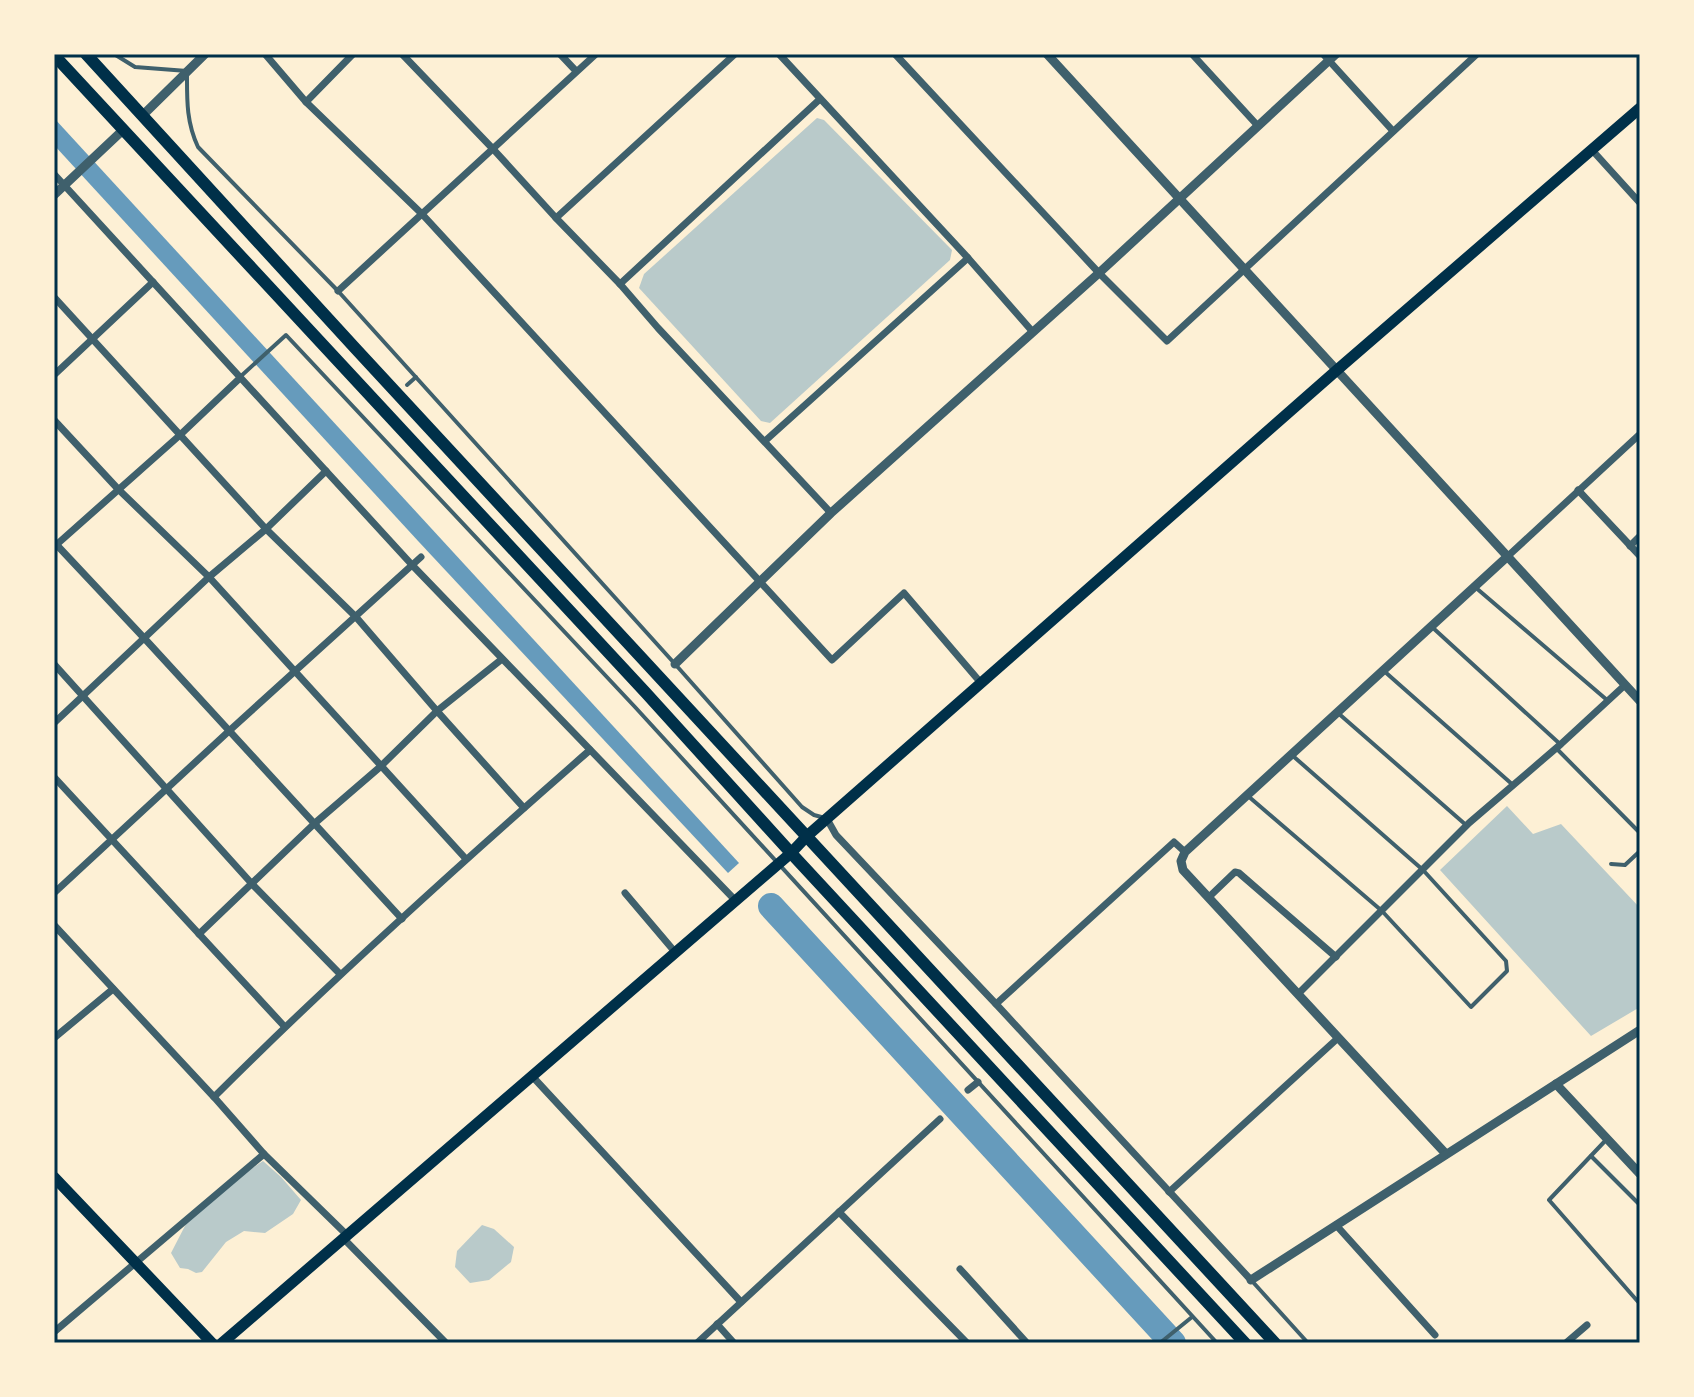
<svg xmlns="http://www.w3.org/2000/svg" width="1694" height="1397" viewBox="0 0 1694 1397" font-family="'IBM Plex Sans',sans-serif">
  <rect width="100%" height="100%" fill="#fdf0d5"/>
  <g fill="#b9caca">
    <polygon points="817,118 824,120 952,250 950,260 770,423 761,421 639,288 644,274"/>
    <polygon points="1507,806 1533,834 1561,824 1640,908 1640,1007 1591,1036 1440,870"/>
    <polygon points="263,1161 281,1177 301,1200 293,1214 265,1233 244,1231 226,1242 202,1272 196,1273 188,1269 180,1268 171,1253 187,1222 228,1184"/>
    <polygon points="482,1225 494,1229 514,1247 511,1262 489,1280 470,1283 455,1267 457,1251"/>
  </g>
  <polygon fill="#669bbc" points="54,118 739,863 728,873 419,542 54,145"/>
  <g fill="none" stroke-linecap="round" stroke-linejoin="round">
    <polyline stroke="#669bbc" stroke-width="26" points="771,906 1173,1343"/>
    <g stroke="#3f606c" stroke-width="4">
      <path d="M114,54L135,67L187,71C187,99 186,121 198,147L338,291L675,664L802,807L814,815L825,818"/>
      <polyline points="240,377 286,335 635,707 1217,1343"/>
      <polyline points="407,385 416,377"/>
      <polyline points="1475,587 1607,700"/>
      <polyline points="1432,627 1560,744"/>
      <polyline points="1384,671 1513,785"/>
      <polyline points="1338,713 1466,825"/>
      <polyline points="1556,748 1640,833"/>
      <polyline points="1248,796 1382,911 1471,1007 1507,971 1506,961 1423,870 1293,756"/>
      <polyline points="1611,864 1625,865 1640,851"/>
      <polyline points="1605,1141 1549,1200 1640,1304"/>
      <polyline points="1591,1156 1640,1205"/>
      <polyline points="1252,1281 1308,1343"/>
      <polyline points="1160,1343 1192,1317"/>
    </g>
    <g stroke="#3f606c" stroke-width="7">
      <polyline points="265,54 306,102 422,214 832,660 904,593 981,683"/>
      <polyline points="402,54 494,150 556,218 620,284 658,328 831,513"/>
      <polyline points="560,54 576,71"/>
      <polyline points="779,54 968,258 1032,331"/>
      <polyline points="895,54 1099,273 1167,341 1477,54"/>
      <polyline points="1192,54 1258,126"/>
      <polyline points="1323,54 1393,131"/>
      <polyline points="306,102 353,54"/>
      <polyline points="1592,150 1640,203"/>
      <polyline points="54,174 413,566 735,900"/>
      <polyline points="556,218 735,54"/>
      <polyline points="620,284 820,99"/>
      <polyline points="338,291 596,54"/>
      <polyline points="54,297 266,529 356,617 437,711 524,808"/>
      <polyline points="54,375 153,282"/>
      <polyline points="54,420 118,489 209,577 466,859"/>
      <polyline points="765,441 968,258"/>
      <polyline points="1578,490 1640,556"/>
      <polyline points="54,542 145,639 402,919"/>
      <polyline points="55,546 180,435 240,378"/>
      <polyline points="1630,546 1640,536"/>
      <polyline points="1508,556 1640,434"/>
      <polyline points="54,664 253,885 340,974"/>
      <polyline points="54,723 209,577 266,529 326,471"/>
      <polyline points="54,777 284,1026"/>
      <polyline points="827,819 836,835 996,1004 1251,1280"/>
      <polyline points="54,893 229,731 421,557"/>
      <polyline points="625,893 675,952"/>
      <polyline points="1209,897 1235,872 1239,873 1336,957"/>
      <polyline points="54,925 214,1097 264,1154 348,1236"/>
      <polyline points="199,934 315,823 380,767 437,711 502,659"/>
      <polyline points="1298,994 1469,823 1561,744 1625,685"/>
      <polyline points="996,1004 1174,842 1185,852"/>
      <polyline points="54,1038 113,989"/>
      <polyline points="532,1076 741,1302"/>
      <polyline points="968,1090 978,1082"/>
      <path d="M214,1097C335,976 462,862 590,750"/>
      <polyline points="1169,1192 1338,1038"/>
      <polyline points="839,1212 967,1343"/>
      <polyline points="1336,1225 1435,1335"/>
      <polyline points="344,1239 446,1343"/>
      <polyline points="960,1269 1027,1343"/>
      <polyline points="717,1324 734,1343"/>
      <polyline points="54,1332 264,1154"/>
      <polyline points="697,1343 940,1119"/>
      <polyline points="1566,1343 1587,1325"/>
    </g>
    <g stroke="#3f606c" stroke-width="9">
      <polyline points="1047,54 1640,701"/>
      <polyline points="143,115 205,54"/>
      <polyline points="54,195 123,130"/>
      <polyline points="675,664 831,513 1099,273 1336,54"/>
      <polyline points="1556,1084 1640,1174"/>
      <polyline points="1446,1154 1183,870 1181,861 1185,852 1508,556"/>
      <polyline points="1251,1280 1640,1030"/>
    </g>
    <g stroke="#003049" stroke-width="11">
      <polyline points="54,1177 212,1343"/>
      <polyline points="222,1343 791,853 807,836 1337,370 1640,108"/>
    </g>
    <g stroke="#003049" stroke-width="12">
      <polyline points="86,54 355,348 1275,1343"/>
      <polyline points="54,55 646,693 791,853 1245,1343"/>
    </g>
  </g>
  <rect width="1694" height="1397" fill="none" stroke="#fdf0d5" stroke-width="112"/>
  <rect x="56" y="56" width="1582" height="1285" fill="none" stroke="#003049" stroke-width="3"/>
</svg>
